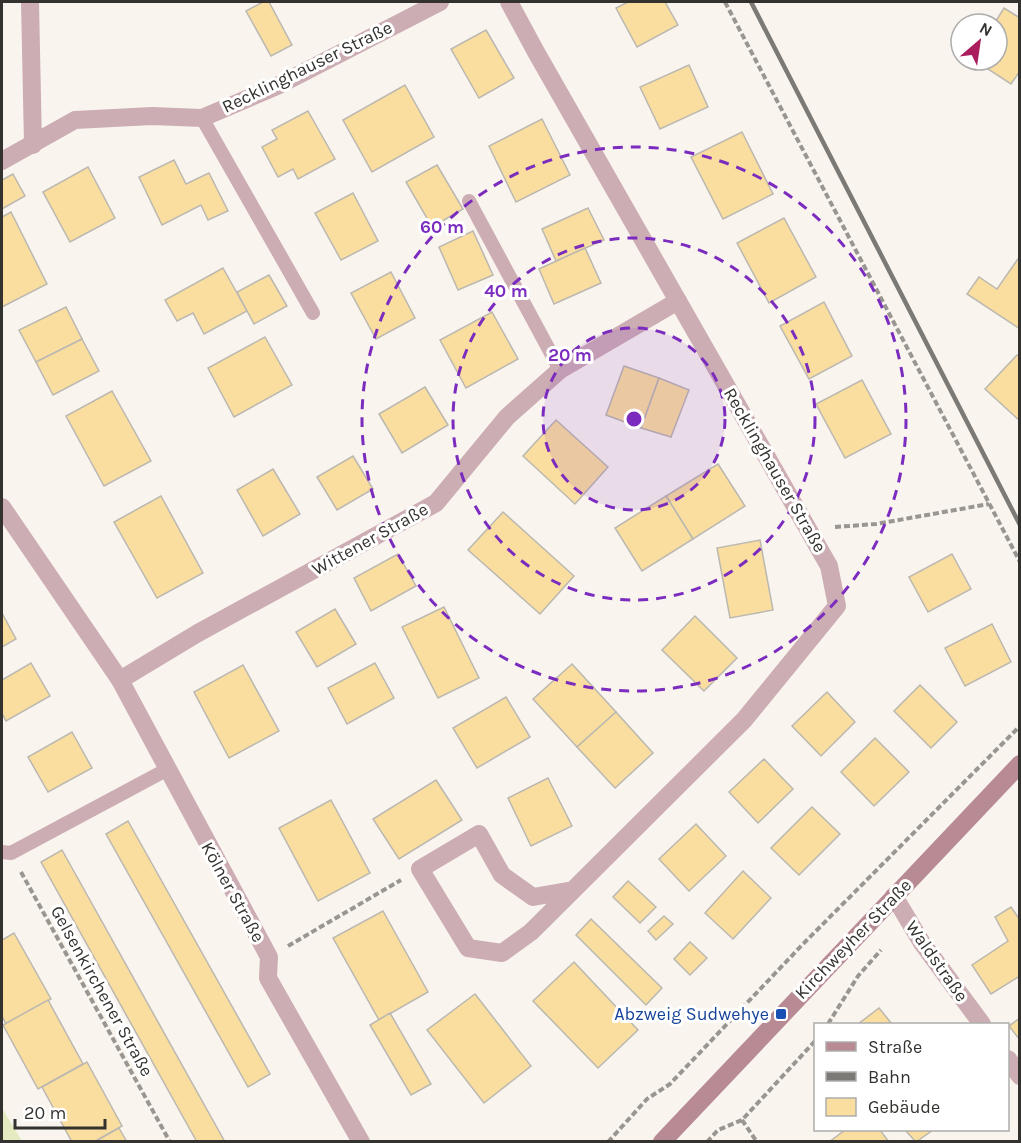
<svg xmlns="http://www.w3.org/2000/svg" width="1021" height="1143" viewBox="0 0 1021 1143" font-family="Karla,sans-serif">
  <rect width="100%" height="100%" fill="#f9f5ee"/>
  <polygon fill="#e6eac1" points="2,1108 22,1141 2,1141"/>
  <g fill="#fade9f" stroke="#bbb8b1" stroke-width="1.5">
    <polygon points="263,2 269,2 292,45 271,56 246,11"/>
    <polygon points="628,2 665,2 678,25 637,47 616,8"/>
    <polygon points="1004,8 1020,18 1020,71 1011,84 974,60 997,60 997,24 994,24"/>
    <polygon points="486,30 514,78 479,98 451,49"/>
    <polygon points="689,65 708,107 660,129 640,87"/>
    <polygon points="405,85 434,137 372,172 343,120"/>
    <polygon points="308,111 335,159 298,179 293,169 278,177 262,147 277,139 272,130"/>
    <polygon points="542,119 570,175 516,202 489,146"/>
    <polygon points="742,132 773,194 723,219 691,157"/>
    <polygon points="174,160 186,184 209,173 228,211 208,220 201,205 162,225 139,177"/>
    <polygon points="437,165 463,209 432,227 406,182"/>
    <polygon points="88,167 115,218 70,242 43,192"/>
    <polygon points="13,174 25,196 2,209 2,180"/>
    <polygon points="353,193 378,241 341,260 315,213"/>
    <polygon points="588,208 604,240 556,261 542,229"/>
    <polygon points="11,212 47,284 2,307 2,217"/>
    <polygon points="784,218 816,277 769,303 737,243"/>
    <polygon points="473,231 493,275 458,290 439,247"/>
    <polygon points="585,248 601,283 554,304 539,269"/>
    <polygon points="1020,256 1020,329 967,294 979,277 997,289"/>
    <polygon points="223,268 247,311 204,334 193,313 177,321 165,300"/>
    <polygon points="391,272 415,318 376,339 351,293"/>
    <polygon points="269,275 287,306 254,324 237,292"/>
    <polygon points="824,302 852,356 809,379 780,326"/>
    <polygon points="66,307 82,339 36,362 19,330"/>
    <polygon points="492,312 518,359 466,388 440,340"/>
    <polygon points="265,337 292,385 234,417 208,368"/>
    <polygon points="82,339 99,371 53,395 36,362"/>
    <polygon points="1017,355 1020,357 1020,421 985,389"/>
    <polygon points="624,366 659,378 641,428 606,415"/>
    <polygon points="659,378 689,390 671,437 641,428"/>
    <polygon points="862,380 891,434 845,458 816,404"/>
    <polygon points="425,387 448,425 402,453 379,414"/>
    <polygon points="112,391 151,461 104,486 66,416"/>
    <polygon points="556,420 608,467 575,504 523,456"/>
    <polygon points="353,456 373,489 337,510 317,477"/>
    <polygon points="718,464 745,506 693,539 666,496"/>
    <polygon points="273,469 300,514 263,536 237,490"/>
    <polygon points="161,496 203,573 157,598 114,522"/>
    <polygon points="666,496 693,539 642,571 615,528"/>
    <polygon points="503,512 574,576 540,614 468,550"/>
    <polygon points="760,540 773,610 730,618 717,548"/>
    <polygon points="398,554 416,586 371,611 354,578"/>
    <polygon points="952,554 971,589 928,612 909,577"/>
    <polygon points="444,607 479,678 438,698 402,627"/>
    <polygon points="335,609 356,644 317,667 296,632"/>
    <polygon points="2,613 16,639 2,647"/>
    <polygon points="695,616 737,658 704,691 662,650"/>
    <polygon points="992,624 1011,662 965,686 945,648"/>
    <polygon points="31,663 50,696 6,721 2,713 2,680"/>
    <polygon points="375,663 394,698 347,724 328,688"/>
    <polygon points="572,664 616,712 577,747 533,699"/>
    <polygon points="243,665 279,731 229,758 194,692"/>
    <polygon points="920,685 957,722 931,748 894,711"/>
    <polygon points="827,692 855,722 821,756 792,726"/>
    <polygon points="506,697 530,737 477,768 453,728"/>
    <polygon points="616,712 653,753 615,788 577,747"/>
    <polygon points="72,732 92,768 48,792 28,757"/>
    <polygon points="875,738 909,772 874,806 841,772"/>
    <polygon points="764,759 793,789 758,823 729,792"/>
    <polygon points="548,778 572,826 531,846 508,798"/>
    <polygon points="436,780 462,820 399,859 373,819"/>
    <polygon points="331,800 370,873 318,901 279,828"/>
    <polygon points="812,807 840,834 799,875 771,848"/>
    <polygon points="128,821 270,1074 248,1087 106,834"/>
    <polygon points="696,824 726,856 689,891 659,859"/>
    <polygon points="62,850 225,1142 197,1142 41,862"/>
    <polygon points="743,871 771,898 733,939 705,913"/>
    <polygon points="628,881 656,907 640,923 613,897"/>
    <polygon points="1011,907 1020,920 1020,976 991,994 972,965 1008,941 995,917"/>
    <polygon points="383,911 428,992 379,1020 333,938"/>
    <polygon points="664,916 673,924 656,940 648,931"/>
    <polygon points="591,919 662,988 646,1005 576,935"/>
    <polygon points="14,933 51,999 6,1024 2,1016 2,940"/>
    <polygon points="690,942 707,958 690,975 674,959"/>
    <polygon points="574,962 638,1030 598,1068 533,1001"/>
    <polygon points="475,994 531,1066 484,1103 427,1030"/>
    <polygon points="48,1000 83,1064 38,1089 3,1025"/>
    <polygon points="879,1008 892,1024 858,1024"/>
    <polygon points="390,1013 431,1084 411,1095 370,1025"/>
    <polygon points="1020,1018 1020,1040 1009,1026"/>
    <polygon points="87,1062 122,1126 94,1142 72,1142 42,1087"/>
    <polygon points="119,1128 127,1142 94,1142"/>
    <polygon points="845,1130 880,1130 889,1142 829,1142"/>
    <polygon points="905,1130 933,1130 916,1142"/>
  </g>
  <g fill="none" stroke-linecap="round" stroke-linejoin="round">
    <g stroke="#999691" stroke-width="4" stroke-dasharray="6 3" stroke-linecap="butt">
      <polyline points="725,2 1020,562"/>
      <polyline points="835,527 876,524 989,504"/>
      <polyline points="21,872 170,1142"/>
      <polyline points="288,946 401,880"/>
      <polyline points="828,1024 858,976 881,950"/>
      <polyline points="742,1120 757,1142"/>
      <polyline points="608,1142 647,1099 670,1084 803,944 1020,726"/>
      <polyline points="707,1142 718,1130 742,1120 816,1040"/>
    </g>
    <g stroke="#cdadb4" stroke-width="14">
      <polyline points="202,118 313,313"/>
      <polyline points="469,201 560,370"/>
      <polyline points="2,852 11,853 166,770"/>
    </g>
    <g stroke="#cdadb4" stroke-width="18">
      <polyline points="30,2 33,145"/>
      <polyline points="509,2 536,52 829,566 837,606 744,720 531,932 502,953 468,948 420,869 479,834 502,875 533,897 573,890"/>
      <polyline points="2,161 75,120 152,116 202,118 277,86 440,2"/>
      <polyline points="2,507 120,680 269,957 268,978 361,1142"/>
      <polyline points="120,680 198,633 436,503 507,417 560,370 678,301"/>
      <polyline points="894,896 922,943 982,1024"/>
      <polyline points="1008,1059 1020,1076"/>
    </g>
    <polyline stroke="#b88a94" stroke-width="18" points="662,1142 1020,764"/>
    <polyline stroke="#7c7a76" stroke-width="4.5" points="751,2 1020,525"/>
  </g>
  <circle cx="634" cy="419" r="91" fill="#7b2cbf" fill-opacity=".12"/>
  <g fill="none" stroke="#7b2cbf" stroke-width="3" stroke-dasharray="10 8">
    <circle cx="634" cy="419" r="91"/>
    <circle cx="634" cy="419" r="181"/>
    <circle cx="634" cy="419" r="272"/>
  </g>
  <rect fill="#1a4fb4" stroke="#fff" stroke-width="2" x="775" y="1008" width="12" height="12" rx="3"/>
  <g text-anchor="middle" dominant-baseline="central" stroke-width="6" stroke-linejoin="round" paint-order="stroke">
    <g font-size="18" fill="#33322f" stroke="#fff">
      <text transform="translate(307 67) rotate(-26)">Recklinghauser Straße</text>
      <text transform="translate(775 470) rotate(60)">Recklinghauser Straße</text>
      <text transform="translate(370 539) rotate(-29)">Wittener Straße</text>
      <text transform="translate(233 892) rotate(61)">Kölner Straße</text>
      <text transform="translate(853 939) rotate(-46)">Kirchweyher Straße</text>
      <text transform="translate(937 961) rotate(55)">Waldstraße</text>
      <text transform="translate(102 991) rotate(61)">Gelsenkirchener Straße</text>
    </g>
    <g font-size="18" fill="#164399" stroke="#fff" text-anchor="end">
      <text x="769" y="1014">Abzweig Sudwehye</text>
    </g>
  </g>
  <circle cx="634" cy="419" r="9" fill="#7b2cbf" stroke="#fff" stroke-width="3"/>
  <g font-size="18" text-anchor="middle" font-weight="bold" fill="#7b2cbf" stroke="#fff" stroke-width="6" stroke-linejoin="round" paint-order="stroke">
    <text x="442" y="233">60 m</text>
    <text x="506" y="297">40 m</text>
    <text x="570" y="361">20 m</text>
  </g>
  <rect width="1021" height="1143" fill="none" stroke="#33322f" stroke-width="6"/>
  <rect x="814" y="1023" width="195" height="108" fill="#ffffff" stroke="#adadac" stroke-width="1.5"/>
  <rect x="826" y="1042" width="30" height="9" fill="#b88a94" stroke="#adadac" stroke-width="1.5"/>
  <text x="868" y="1053" font-size="18" fill="#33322f">Straße</text>
  <rect x="826" y="1072" width="30" height="9" fill="#7c7a76" stroke="#adadac" stroke-width="1.5"/>
  <text x="868" y="1083" font-size="18" fill="#33322f">Bahn</text>
  <rect x="826" y="1098" width="30" height="18" fill="#fade9f" stroke="#adadac" stroke-width="1.5"/>
  <text x="868" y="1113" font-size="18" fill="#33322f">Gebäude</text>
  <g transform="translate(979 42) rotate(29)"><circle r="28" fill="#ffffff" stroke="#adadac" stroke-width="1.5"/>
  <path d="M0-4.5L10 22L0 15L-10 22Z" fill="#ab1e5d"/>
  <text y="-9" font-size="16" font-weight="bold" text-anchor="middle" fill="#33322f">N</text>
  </g>
  <path d="M15 1119v9h90v-9" fill="none" stroke="#33322f" stroke-width="3"/>
  <text x="24" y="1119" font-size="18" fill="#33322f" stroke="#ffffff" stroke-width="4.5" paint-order="stroke">20 m</text>
</svg>
